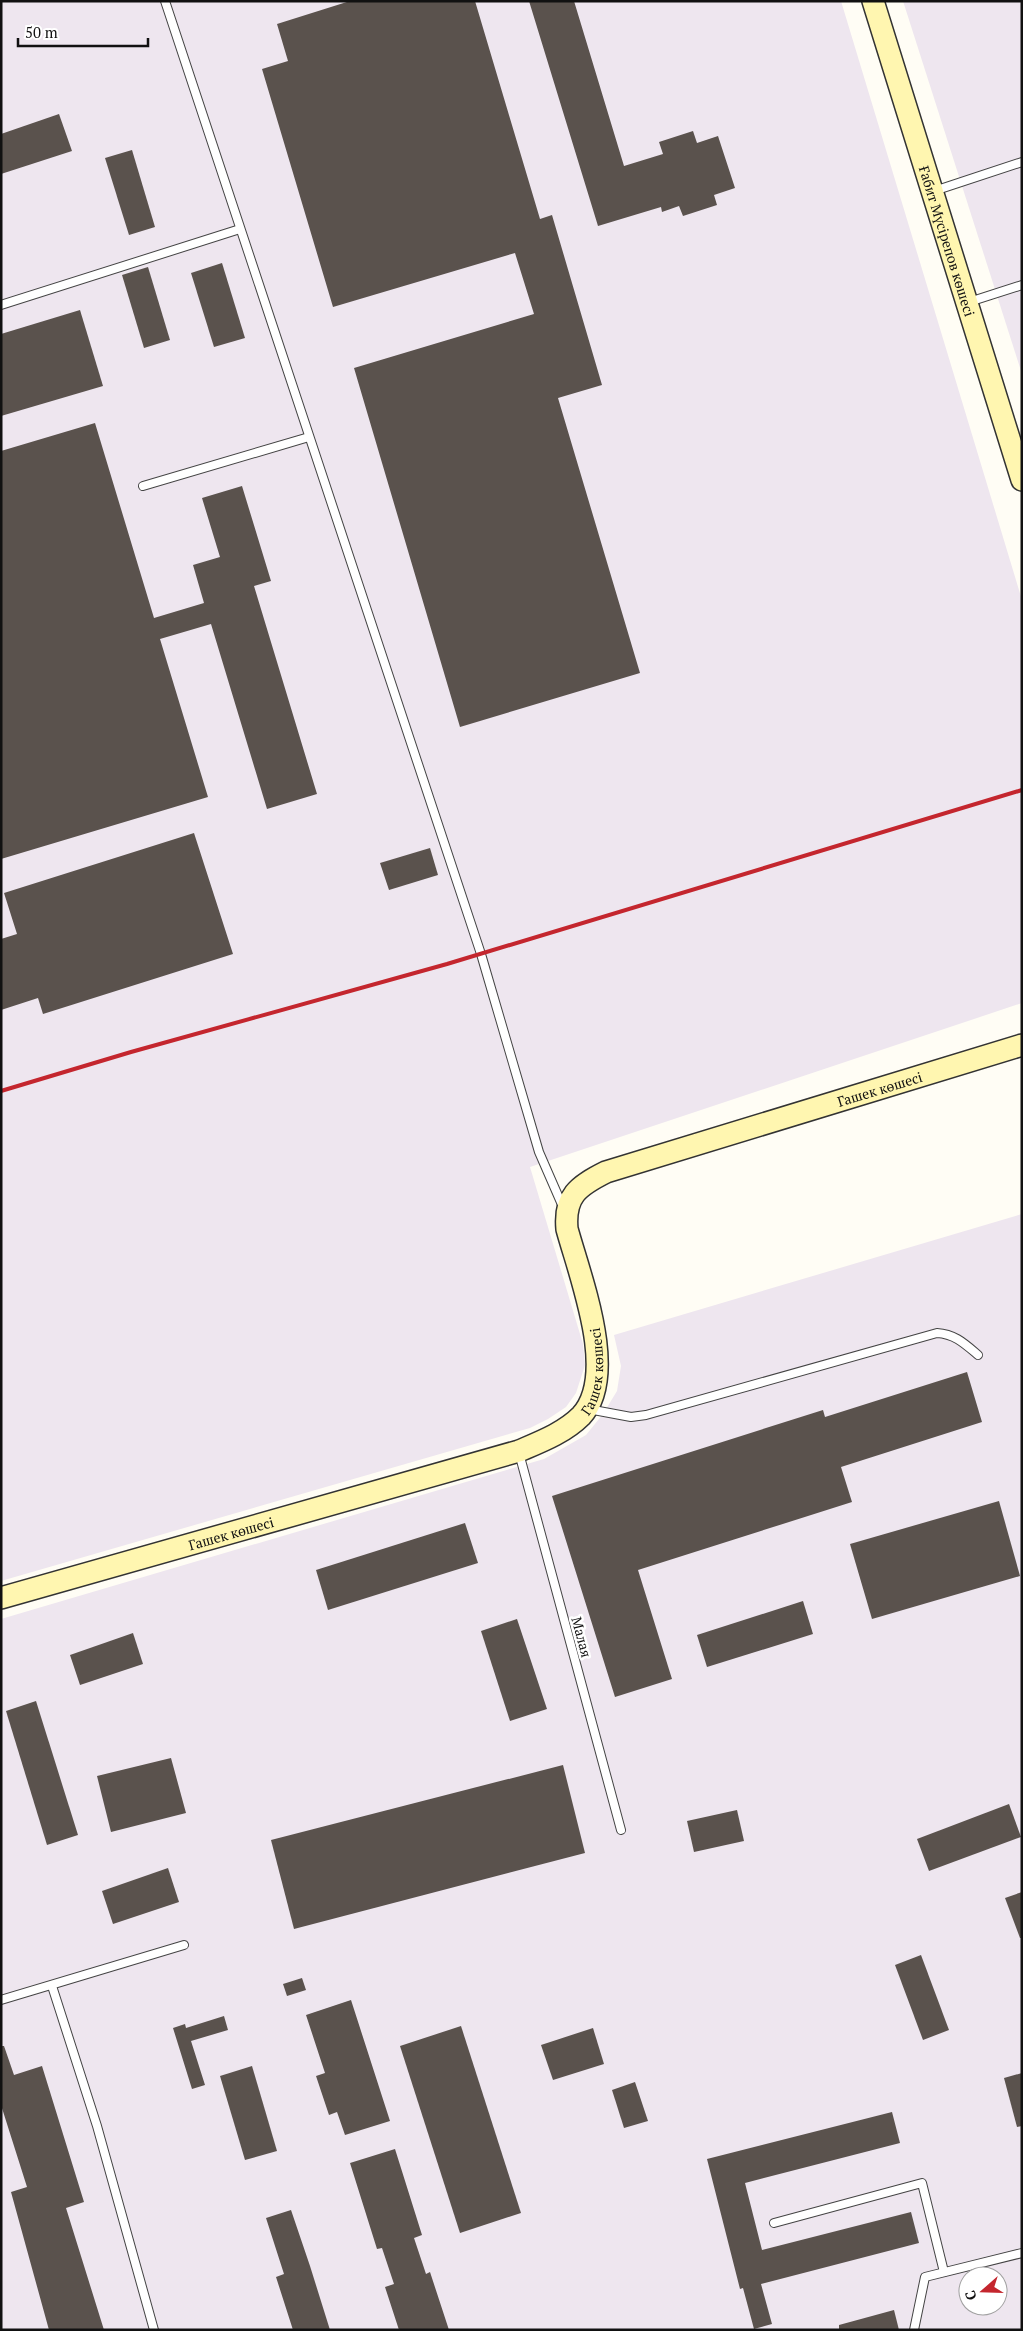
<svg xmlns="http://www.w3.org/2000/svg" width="1023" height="2331" viewBox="0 0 1023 2331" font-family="'PT Serif',serif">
  <rect width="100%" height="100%" fill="#fffdf5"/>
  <g fill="#eee6ef" fill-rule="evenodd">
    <polygon points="1,1 841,1 1022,600 1022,1003 530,1167 583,1344 585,1365 576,1393 566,1407 548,1419 530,1428 1,1581"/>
    <polygon points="903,1 1022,1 1022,374"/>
    <path d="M1022,1214V2330H1V1619L544,1459L586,1435L603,1414L617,1391L621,1366L614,1335ZM968,2276H998V2306H968Z"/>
  </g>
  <g fill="#5a524d">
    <polygon points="350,1 475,1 540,219 552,215 602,385 558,398 640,673 460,727 354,368 534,314 515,253 333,307 262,69 288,61 277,24"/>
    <polygon points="529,1 574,1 624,166 663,154 659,142 693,131 697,143 718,136 735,188 714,195 717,205 683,216 679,206 662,212 661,207 598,226"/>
    <polygon points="59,114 72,151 1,174 1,134"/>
    <polygon points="132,150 155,227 129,235 105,158"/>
    <polygon points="222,263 245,338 214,347 191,273"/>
    <polygon points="148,267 170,340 144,348 122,275"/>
    <polygon points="80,310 103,386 1,416 1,334"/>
    <polygon points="95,423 154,618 204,603 193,565 220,557 202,498 242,486 271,581 254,586 317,794 267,809 211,624 160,639 208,797 1,859 1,451"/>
    <polygon points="194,833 233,954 43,1014 38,998 1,1010 1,939 17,934 4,893"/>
    <polygon points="430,848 438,875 389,890 380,863"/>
    <polygon points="967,1372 982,1422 841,1467 852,1502 638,1570 672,1679 615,1697 552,1496 823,1410 825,1417"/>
    <polygon points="999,1501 1020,1576 872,1619 850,1544"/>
    <polygon points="465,1523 478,1563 328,1610 316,1570"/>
    <polygon points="803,1601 813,1634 707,1667 697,1635"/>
    <polygon points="517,1619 547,1709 510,1721 481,1631"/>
    <polygon points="133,1633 143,1664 80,1685 70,1655"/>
    <polygon points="36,1701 78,1835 47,1845 6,1711"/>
    <polygon points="171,1758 186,1813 111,1832 97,1776"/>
    <polygon points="563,1765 585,1853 294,1929 271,1840"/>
    <polygon points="1009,1804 1021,1837 929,1871 917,1839"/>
    <polygon points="737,1810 744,1841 694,1852 687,1821"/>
    <polygon points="168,1868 179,1902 113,1924 102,1891"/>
    <polygon points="1022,1892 1022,1938 1020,1938 1005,1898"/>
    <polygon points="921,1955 949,2030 923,2040 895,1965"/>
    <polygon points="302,1978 306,1990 287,1996 283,1984"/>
    <polygon points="351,2000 390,2121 345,2135 337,2112 329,2115 316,2076 325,2073 306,2015"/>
    <polygon points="224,2016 228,2030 191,2041 205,2085 192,2089 173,2028 185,2024 186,2028"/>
    <polygon points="461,2026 521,2213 460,2233 400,2046"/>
    <polygon points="593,2028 604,2064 553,2080 541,2045"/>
    <polygon points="1,2046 4,2046 14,2075 42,2066 84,2202 66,2208 104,2330 49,2330 11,2192 27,2187 1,2105"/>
    <polygon points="252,2066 277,2151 245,2160 220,2076"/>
    <polygon points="1022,2073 1022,2126 1017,2127 1004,2078"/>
    <polygon points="635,2082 648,2121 624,2128 612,2090"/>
    <polygon points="892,2112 900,2143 745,2183 762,2250 911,2212 919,2243 761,2284 772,2324 754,2329 743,2288 740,2289 707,2159"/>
    <polygon points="395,2149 422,2235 414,2238 426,2274 430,2272 449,2330 399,2330 385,2287 394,2284 382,2248 377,2249 350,2163"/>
    <polygon points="291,2210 310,2266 330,2330 293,2330 276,2277 284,2274 266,2218"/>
    <polygon points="894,2310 899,2330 839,2330 839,2325"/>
  </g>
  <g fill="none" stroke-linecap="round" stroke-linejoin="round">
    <defs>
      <g id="lane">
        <polyline points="165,1 481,954 539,1152 563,1207"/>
        <polyline points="934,191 1022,162"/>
        <polyline points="969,302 1022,285"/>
        <polyline points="1,305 240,229"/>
        <polyline points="143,486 309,437"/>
        <path d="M588,1409L631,1417L646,1415L937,1333C955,1334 965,1344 978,1355"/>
        <polyline points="519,1453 621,1830"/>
        <polyline points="52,1986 97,2126 154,2330"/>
        <polyline points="1,2000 184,1945"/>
        <polyline points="774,2223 922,2183 944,2272"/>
        <polyline points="914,2330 925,2277 1022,2253"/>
      </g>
      <g id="secondary">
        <path id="s1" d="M873,1L1022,480"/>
        <path id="s2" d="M1,1598L519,1451C540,1442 564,1433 581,1416C619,1375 580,1277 567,1229C564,1196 578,1186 606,1172L1022,1045"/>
      </g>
    </defs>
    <use href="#lane" stroke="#444" stroke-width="10"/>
    <use href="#secondary" stroke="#333" stroke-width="24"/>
    <use href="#lane" stroke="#fff" stroke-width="8"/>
    <use href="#secondary" stroke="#fff6b0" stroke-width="21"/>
    <polyline stroke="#c4262e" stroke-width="4" points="1,1091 131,1052 447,964 1022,790"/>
  </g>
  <g text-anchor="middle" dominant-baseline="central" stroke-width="5" stroke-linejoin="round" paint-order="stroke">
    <g font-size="14" fill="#111" stroke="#fff">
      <text stroke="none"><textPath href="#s1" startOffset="251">Ғабит Мүсірепов көшесі</textPath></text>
      <text stroke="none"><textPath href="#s2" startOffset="1166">Гашек көшесі</textPath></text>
      <text stroke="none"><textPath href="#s2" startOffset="658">Гашек көшесі</textPath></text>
      <text stroke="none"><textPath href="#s2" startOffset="239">Гашек көшесі</textPath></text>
      <text transform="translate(582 1637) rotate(75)">Малая</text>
    </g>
  </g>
  <rect width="1023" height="2331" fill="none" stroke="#111111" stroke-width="5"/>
  <g transform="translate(983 2291) rotate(250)"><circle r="24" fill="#ffffff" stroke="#a0a0a0"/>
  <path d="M0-4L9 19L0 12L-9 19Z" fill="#c4262e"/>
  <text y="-8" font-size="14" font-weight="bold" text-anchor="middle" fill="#111111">С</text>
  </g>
  <path d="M18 38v8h130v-8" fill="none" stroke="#111111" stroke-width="2.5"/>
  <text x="25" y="38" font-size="15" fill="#111111" stroke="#ffffff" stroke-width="4" paint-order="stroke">50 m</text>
</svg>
